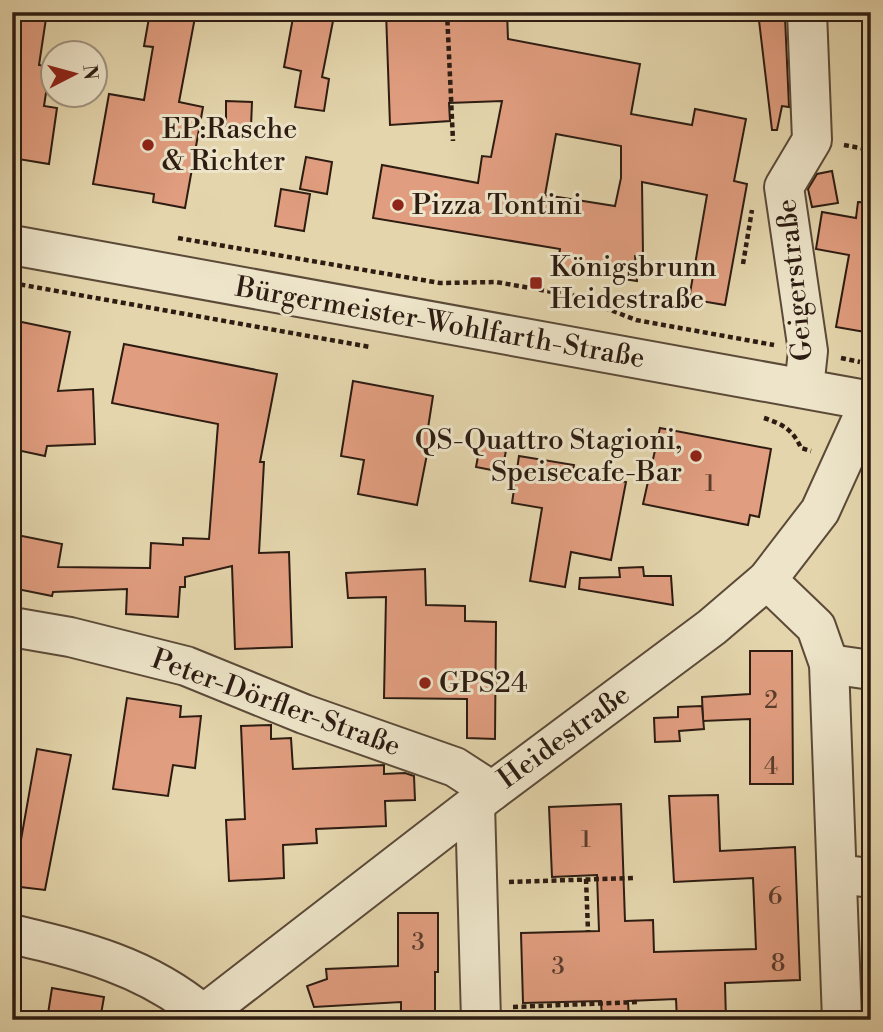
<svg xmlns="http://www.w3.org/2000/svg" width="883" height="1032" viewBox="0 0 883 1032" font-family="'Libre Bodoni',serif">
  <rect width="100%" height="100%" fill="#e4d5ac"/>
  <filter id="stains"><feTurbulence type="fractalNoise" baseFrequency=".00286" numOctaves="4"/><feColorMatrix values="0 0 0 0 .2 0 0 0 0 .09 0 0 0 0 .02 0 0 0 .5 -.17"/></filter>
  <radialGradient id="worn" r=".72"><stop offset=".6" stop-color="#630" stop-opacity="0"/><stop offset="1" stop-color="#630" stop-opacity=".3"/></radialGradient>
  <g fill="#e09d7f" stroke="#2d1c12" stroke-width="2" fill-rule="evenodd">
    <polygon points="12,12 47,12 39,65 50,67 44,106 57,108 49,164 12,158"/>
    <polygon points="150,12 196,12 179,102 203,107 185,208 153,202 154,194 93,184 109,94 144,100 153,47 144,46"/>
    <polygon points="294,12 314,12 334,16 322,77 329,79 324,111 295,107 301,71 284,67"/>
    <path d="M386,12H507L508,39L640,64L631,114L692,125L695,109L746,119L734,181L747,184L725,305L689,299L707,195L642,182L643,255L635,256L637,281L557,269L560,249L373,218L382,165L478,183L482,156L491,157L502,101L449,103L450,121L390,125ZM556,134L621,146V178L615,206L545,195Z"/>
    <polygon points="758,12 784,12 783,16 785,17 789,107 782,106 777,130 772,130"/>
    <polygon points="226,101 252,102 251,127 226,126"/>
    <polygon points="306,157 332,162 327,194 300,189"/>
    <polygon points="832,171 838,203 812,207 808,189 817,174"/>
    <polygon points="281,189 310,194 304,231 275,226"/>
    <polygon points="858,202 871,203 871,333 836,327 849,255 816,249 822,212 856,218"/>
    <polygon points="12,320 70,332 58,391 93,389 95,444 47,446 45,456 12,449"/>
    <polygon points="124,344 277,374 260,462 264,462 259,553 289,552 292,647 235,649 232,566 185,577 185,587 180,587 178,617 126,614 127,589 53,592 52,596 12,588 12,534 62,544 58,567 150,568 151,543 183,545 183,538 209,539 218,424 112,403"/>
    <polygon points="353,381 433,396 428,428 432,429 417,505 358,494 364,460 341,456"/>
    <polygon points="660,428 771,449 759,517 750,515 748,525 643,504"/>
    <polygon points="481,441 507,445 502,472 476,467"/>
    <polygon points="519,456 574,465 573,471 626,482 611,560 571,552 565,587 530,581 542,508 512,503"/>
    <polygon points="643,567 644,576 671,576 673,605 579,589 580,578 620,577 619,568"/>
    <polygon points="425,569 426,605 465,606 465,621 496,622 495,739 467,738 467,699 384,698 386,597 348,598 346,573"/>
    <polygon points="750,651 792,651 793,784 750,784 750,719 703,721 702,697 750,694"/>
    <polygon points="127,698 181,706 180,717 201,716 195,768 173,765 168,796 113,789"/>
    <polygon points="702,706 704,729 679,731 680,741 655,742 654,718 678,717 678,707"/>
    <polygon points="271,725 271,739 291,738 293,769 384,765 384,774 405,773 414,776 415,800 385,801 386,826 316,829 317,843 283,845 284,878 229,881 226,820 245,819 241,726"/>
    <polygon points="37,749 71,755 45,890 12,886 12,849 19,851"/>
    <polygon points="718,795 720,851 795,847 800,980 725,983 726,1020 677,1020 676,999 628,1001 629,1020 602,1020 601,1001 523,1003 521,933 599,931 597,875 552,877 549,807 621,804 625,921 653,920 654,952 756,949 753,878 674,882 669,796"/>
    <polygon points="398,913 438,913 438,972 435,972 435,1020 401,1020 401,1002 314,1007 307,986 327,979 326,969 398,966"/>
    <polygon points="52,988 104,997 100,1020 47,1020"/>
  </g>
  <g fill="none" stroke-linecap="round" stroke-linejoin="round">
    <defs>
      <g id="minor">
        <polyline points="12,245 871,401"/>
        <polyline points="804,388 808,351 784,187 812,140 807,12"/>
        <polyline points="767,580 816,627 829,664 842,1020"/>
        <polyline points="12,627 70,637 186,666 304,714 455,767 492,791"/>
        <polyline points="829,664 871,670"/>
        <polyline points="475,804 481,1020"/>
        <polyline points="837,874 871,878"/>
        <path d="M12,934C83,951 146,966 203,1014"/>
        <polyline points="196,1020 492,791 712,627 767,580 820,511 865,412 868,401"/>
      </g>
    </defs>
    <use href="#minor" stroke="#5b4a38" stroke-width="42"/>
    <g stroke="#2d1c12" stroke-width="4.5" stroke-dasharray="5 3.5" stroke-linecap="butt">
      <polyline points="447,12 453,141"/>
      <polyline points="856,12 871,15"/>
      <polyline points="844,145 871,150"/>
      <polyline points="178,238 440,283 496,282 519,286 575,296 636,320 774,345"/>
      <polyline points="743,264 752,210"/>
      <polyline points="12,283 370,347"/>
      <polyline points="841,358 860,362"/>
      <path d="M764,418C783,424 793,430 801,448L811,451"/>
      <polyline points="586,879 588,931"/>
      <polyline points="509,882 634,878"/>
      <polyline points="513,1007 638,1002"/>
    </g>
    <use href="#minor" stroke="#ede4c9" stroke-width="38"/>
  </g>
  <g fill="#8f2418" stroke="#ede4c9" stroke-width="2.5">
    <circle cx="148" cy="145" r="7"/>
    <circle cx="398" cy="205" r="7"/>
    <rect x="529" y="276" width="14" height="14" rx="3.5"/>
    <circle cx="696" cy="456" r="7"/>
    <circle cx="425" cy="683" r="7"/>
  </g>
  <g text-anchor="middle" dominant-baseline="central" stroke-width="6" stroke-linejoin="round" paint-order="stroke">
    <g font-size="24" fill="#5a3c2d">
      <text x="710" y="484">1</text>
      <text x="771" y="701">2</text>
      <text x="771" y="767">4</text>
      <text x="586" y="840">1</text>
      <text x="775" y="897">6</text>
      <text x="418" y="943">3</text>
      <text x="778" y="964">8</text>
      <text x="558" y="967">3</text>
    </g>
    <g font-size="28" fill="#2d1c12" stroke="#ede4c9" text-anchor="start">
      <text x="162" y="129">EP:Rasche<tspan x="162" dy="32">&amp; Richter</tspan></text>
      <text x="412" y="205">Pizza Tontini</text>
      <text x="550" y="267">Königsbrunn<tspan x="550" dy="32">Heidestraße</tspan></text>
      <text x="682" y="440" text-anchor="end">QS-Quattro Stagioni,<tspan x="682" dy="32">Speisecafe-Bar</tspan></text>
      <text x="439" y="683">GPS24</text>
    </g>
    <g font-size="28" fill="#2d1c12" stroke="#ede4c9">
      <text transform="translate(795 280) rotate(-96)">Geigerstraße</text>
      <text transform="translate(440 323) rotate(10)">Bürgermeister-Wohlfarth-Straße</text>
      <text transform="translate(276 703) rotate(20)">Peter-Dörfler-Straße</text>
      <text transform="translate(564 737) rotate(-36)">Heidestraße</text>
    </g>
  </g>
  <rect width="883" height="1032" fill="none" stroke="#e4d5ac" stroke-width="42"/>
  <rect x="14" y="14" width="855" height="1004" fill="none" stroke="#2d1c12" stroke-width="3.5"/>
  <rect x="21" y="21" width="841" height="990" fill="none" stroke="#2d1c12" stroke-width="2"/>
  <g transform="translate(74 74) rotate(84)"><circle r="33" fill="#ede4c9" stroke="#a09480" stroke-width="2"/>
  <path d="M0-5L12 26L0 18L-12 26Z" fill="#8f2418"/>
  <text y="-10" font-size="19" font-weight="bold" text-anchor="middle" fill="#2d1c12">N</text>
  </g>
  <rect width="100%" height="100%" filter="url(#stains)"/>
  <rect width="100%" height="100%" fill="url(#worn)"/>
</svg>
